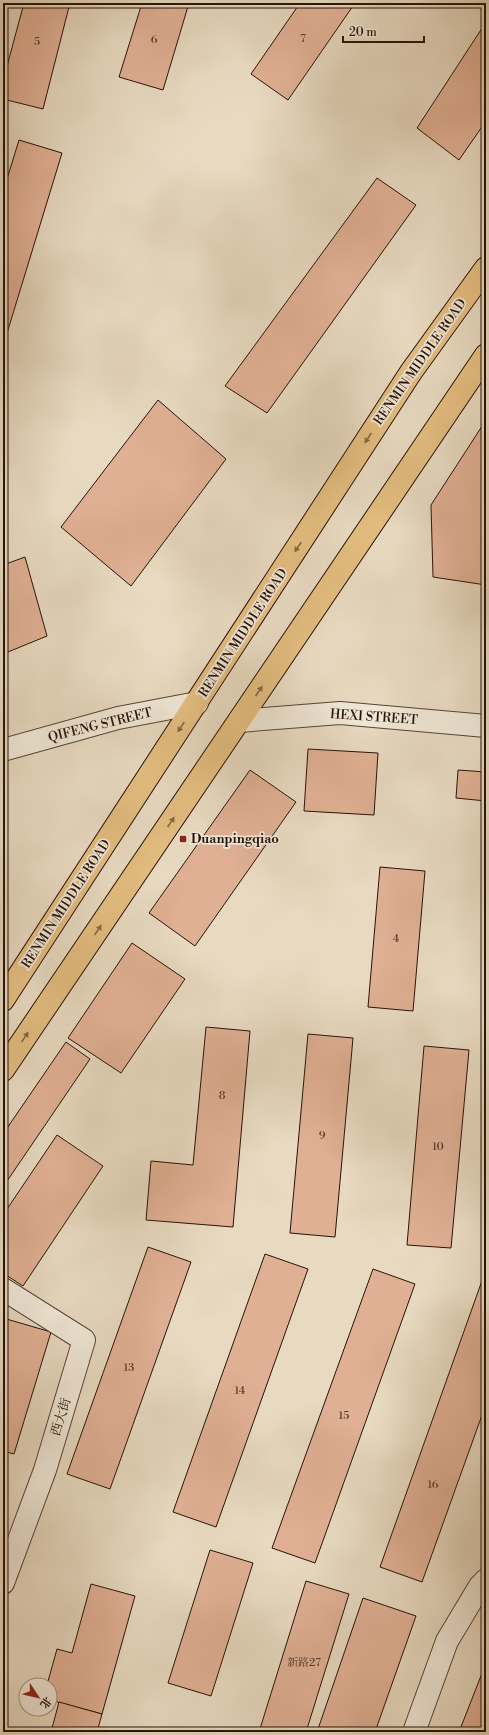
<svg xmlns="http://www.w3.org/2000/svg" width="489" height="1735" viewBox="0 0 489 1735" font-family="'Libre Bodoni','Noto Serif SC',serif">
  <rect width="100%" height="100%" fill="#e8dac1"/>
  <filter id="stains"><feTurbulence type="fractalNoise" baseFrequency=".005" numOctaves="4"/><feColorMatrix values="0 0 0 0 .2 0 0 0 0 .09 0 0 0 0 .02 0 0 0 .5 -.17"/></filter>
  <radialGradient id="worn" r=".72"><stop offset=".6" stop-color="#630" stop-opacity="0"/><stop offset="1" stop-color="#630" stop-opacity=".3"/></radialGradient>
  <g fill="#e0b094" stroke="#271308">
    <polygon points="24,3 70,3 43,109 3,99 3,81"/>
    <polygon points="142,3 189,3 163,90 119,77"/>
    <polygon points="300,3 355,3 288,100 251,74"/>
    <polygon points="486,22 486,121 459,160 417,128"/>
    <polygon points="19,140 62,153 4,343 3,342 3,192"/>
    <polygon points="377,178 416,205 267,413 225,386"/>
    <polygon points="158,400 226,459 131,586 61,527"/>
    <polygon points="486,420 486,585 433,577 431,505"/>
    <polygon points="25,557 47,636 3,654 3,565"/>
    <polygon points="308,749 378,753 374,815 304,811"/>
    <polygon points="250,770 296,802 195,946 149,913"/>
    <polygon points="458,770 486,772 486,801 456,798"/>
    <polygon points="380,867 425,871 413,1011 368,1007"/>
    <polygon points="132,943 185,979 121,1073 68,1038"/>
    <polygon points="206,1027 250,1031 233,1227 146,1220 151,1161 193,1165"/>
    <polygon points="308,1034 353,1038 335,1237 290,1233"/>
    <polygon points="66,1042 90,1059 3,1187 3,1134"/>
    <polygon points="424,1046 469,1050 451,1248 407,1245"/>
    <polygon points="57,1135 103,1166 23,1286 3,1273 3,1215"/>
    <polygon points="148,1247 191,1262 110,1489 67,1474"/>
    <polygon points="265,1254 308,1269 216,1527 173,1512"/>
    <polygon points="373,1269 415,1284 315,1563 272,1548"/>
    <polygon points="484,1275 486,1276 486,1404 422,1582 380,1567"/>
    <polygon points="3,1318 51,1332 14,1454 3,1451"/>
    <polygon points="210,1550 253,1563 211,1696 168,1683"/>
    <polygon points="306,1581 349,1594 306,1732 259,1732"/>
    <polygon points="91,1584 135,1596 102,1714 50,1700 50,1685 47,1685 57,1649 72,1653"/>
    <polygon points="363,1598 416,1616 375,1732 317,1732"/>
    <polygon points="486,1663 486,1732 459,1732"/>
    <polygon points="59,1702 102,1714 97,1732 51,1732"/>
  </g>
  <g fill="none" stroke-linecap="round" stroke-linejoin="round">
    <defs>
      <g id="minor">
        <polyline points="239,721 340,713 486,726"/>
        <polyline points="3,750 118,718 197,703"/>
        <polyline points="3,1289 84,1340 45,1470 3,1583"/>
        <polyline points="414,1732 447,1641 480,1586 486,1580"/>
      </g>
      <g id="primary">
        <polyline points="3,1000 411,372 486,268"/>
        <polyline points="3,1070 486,355"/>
      </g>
    </defs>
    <use href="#minor" stroke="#574536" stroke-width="24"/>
    <use href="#primary" stroke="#271308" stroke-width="24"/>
    <use href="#minor" stroke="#f0e7d7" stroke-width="22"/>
    <use href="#primary" stroke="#e4bd80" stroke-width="22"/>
  </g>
  <defs><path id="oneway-solid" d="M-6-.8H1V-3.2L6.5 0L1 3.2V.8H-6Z"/></defs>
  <g fill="#866844">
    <use href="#oneway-solid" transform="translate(368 438) rotate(123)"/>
    <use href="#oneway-solid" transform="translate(298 547) rotate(123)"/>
    <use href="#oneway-solid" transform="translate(259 691) rotate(-56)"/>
    <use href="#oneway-solid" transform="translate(181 727) rotate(123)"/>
    <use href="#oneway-solid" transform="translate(171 822) rotate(-56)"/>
    <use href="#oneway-solid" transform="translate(98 930) rotate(-56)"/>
    <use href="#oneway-solid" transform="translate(25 1037) rotate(-56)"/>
  </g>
  <rect fill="#8f2418" stroke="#f0e7d7" stroke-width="1.5" x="179" y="835" width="8" height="8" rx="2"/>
  <g text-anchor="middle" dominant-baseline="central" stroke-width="3.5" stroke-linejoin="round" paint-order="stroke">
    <g font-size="11" fill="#553a2b">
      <text x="303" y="39">7</text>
      <text x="154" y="40">6</text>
      <text x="37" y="42">5</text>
      <text x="396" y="939">4</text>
      <text x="222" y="1096">8</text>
      <text x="322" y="1136">9</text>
      <text x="438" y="1147">10</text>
      <text x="129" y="1368">13</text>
      <text x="240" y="1391">14</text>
      <text x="344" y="1416">15</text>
      <text x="433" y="1485">16</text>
      <text x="304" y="1663">新路27</text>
    </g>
    <g font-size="13" fill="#271308" stroke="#f0e7d7">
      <text transform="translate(420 362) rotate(-55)">RENMIN MIDDLE ROAD</text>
      <text transform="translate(243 633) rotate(-57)">RENMIN MIDDLE ROAD</text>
      <text transform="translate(374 717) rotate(4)">HEXI STREET</text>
      <text transform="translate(100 725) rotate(-14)">QIFENG STREET</text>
      <text transform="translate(66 904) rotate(-57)">RENMIN MIDDLE ROAD</text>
      <text transform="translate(61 1417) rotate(-73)">西大街</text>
    </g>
    <g font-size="13" font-weight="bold" fill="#271308" stroke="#f0e7d7" text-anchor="start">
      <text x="191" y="839">Duanpingqiao</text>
    </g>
  </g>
  <rect width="489" height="1735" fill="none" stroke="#e8dac1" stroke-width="16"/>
  <rect x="4" y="4" width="481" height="1727" fill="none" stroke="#271308" stroke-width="2"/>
  <rect x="8" y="8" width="473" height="1719" fill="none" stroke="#271308"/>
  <g transform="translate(38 1697) rotate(125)"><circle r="19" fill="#f0e7d7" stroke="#a09284"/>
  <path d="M0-3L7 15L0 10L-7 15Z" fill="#8f2418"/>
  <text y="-6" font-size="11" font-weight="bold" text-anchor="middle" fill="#271308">北</text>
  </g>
  <path d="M343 36v6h81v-6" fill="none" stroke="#271308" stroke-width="2"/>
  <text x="349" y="36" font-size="12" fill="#271308" stroke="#f0e7d7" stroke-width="3" paint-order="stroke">20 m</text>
  <rect width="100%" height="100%" filter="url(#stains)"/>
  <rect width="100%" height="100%" fill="url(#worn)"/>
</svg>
